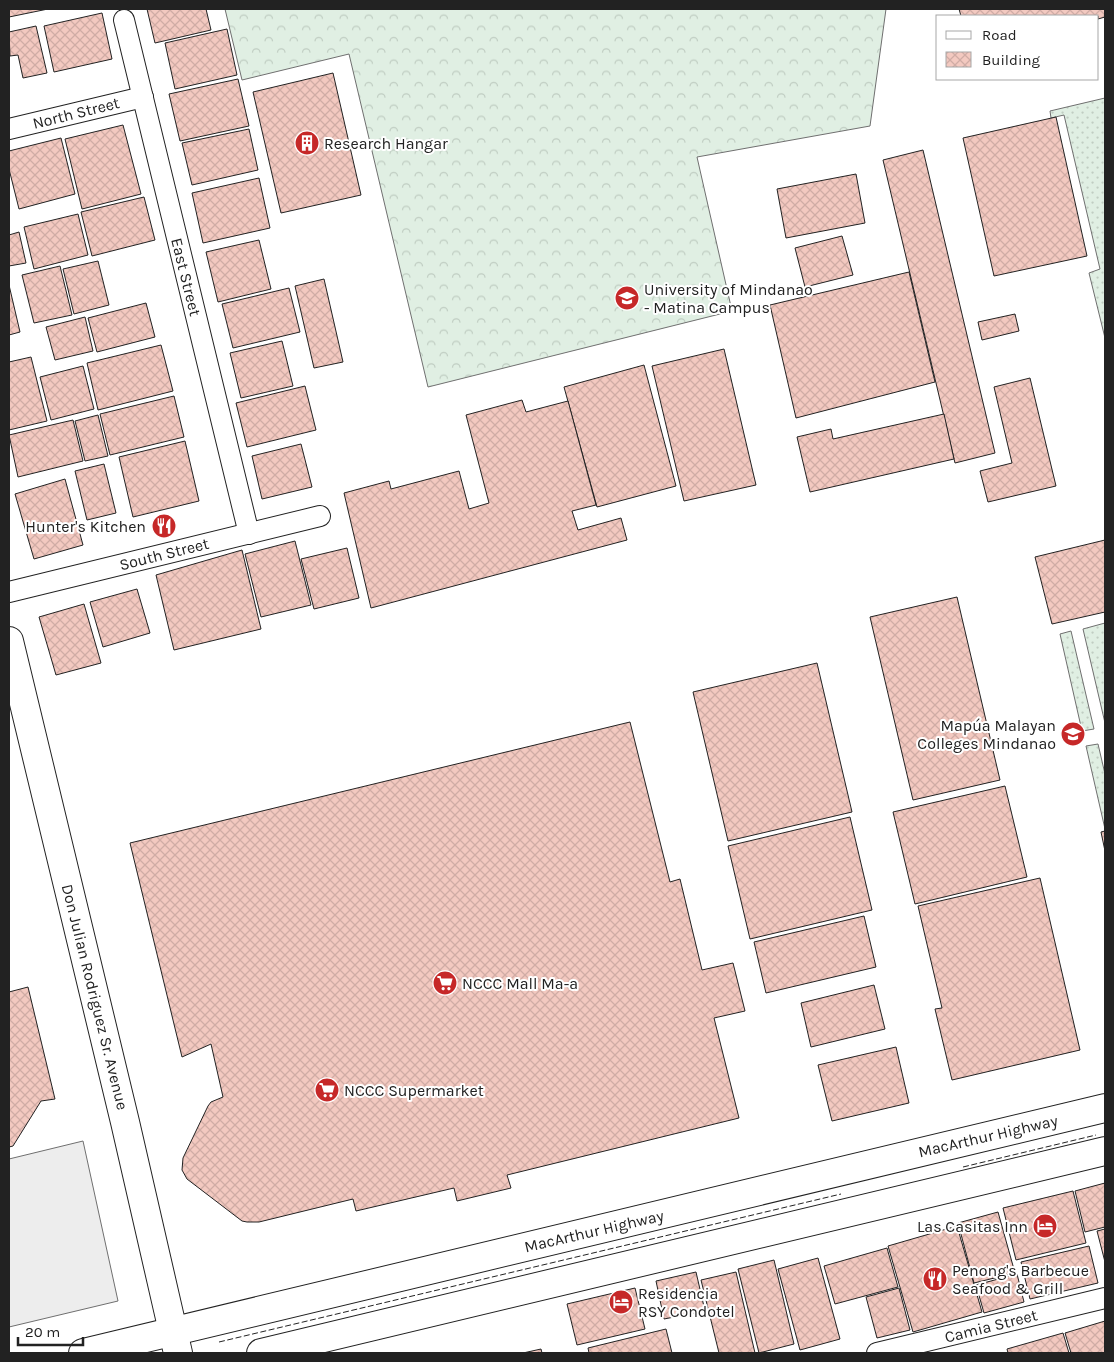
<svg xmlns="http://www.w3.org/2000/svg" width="1114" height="1362" viewBox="0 0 1114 1362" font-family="Karla,sans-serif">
  <defs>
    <pattern id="grass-dots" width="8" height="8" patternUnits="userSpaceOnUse" patternTransform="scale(1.25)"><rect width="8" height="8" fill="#e0efe3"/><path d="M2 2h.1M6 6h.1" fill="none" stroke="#c0cdc2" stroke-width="1.8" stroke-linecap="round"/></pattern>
    <pattern id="forest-crowns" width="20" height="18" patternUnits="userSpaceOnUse" patternTransform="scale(1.25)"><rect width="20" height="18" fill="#e0efe3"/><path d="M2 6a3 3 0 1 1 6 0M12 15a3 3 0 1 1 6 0" fill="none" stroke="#c0cdc2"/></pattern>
    <pattern id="building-cross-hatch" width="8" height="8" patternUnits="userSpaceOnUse" patternTransform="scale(1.25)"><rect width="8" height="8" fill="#f3c9c0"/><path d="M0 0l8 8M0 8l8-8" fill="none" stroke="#d0aca5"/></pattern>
  </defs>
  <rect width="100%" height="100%" fill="#fff"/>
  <g fill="url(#grass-dots)" stroke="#6f6f6f">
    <polygon points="1105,98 1105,338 1089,273 1100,269 1064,115 1051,118 1050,111"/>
    <polygon points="1105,623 1105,723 1083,629"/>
    <polygon points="1071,631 1094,729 1082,731 1060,634"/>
    <polygon points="1098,744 1105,774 1105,829 1086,746"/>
  </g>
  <polygon fill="url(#forest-crowns)" stroke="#6f6f6f" points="225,9 886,9 870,126 697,157 732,311 428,387 349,54 242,80"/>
  <polygon fill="#ededed" stroke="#6f6f6f" points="83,1141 118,1301 9,1327 9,1159"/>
  <g fill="url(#building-cross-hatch)" stroke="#222">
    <polygon points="9,9 48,9 9,17"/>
    <polygon points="147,9 206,9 211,30 155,43"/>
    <polygon points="959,9 1105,9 1105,17 1098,19 1098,16 961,16"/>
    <polygon points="102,13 112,59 54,72 44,26"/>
    <polygon points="36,26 47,73 23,78 18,55 10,56 9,32"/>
    <polygon points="227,29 237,75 175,89 165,43"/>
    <polygon points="333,73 361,195 281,213 253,92"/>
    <polygon points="238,79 249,126 180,141 169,94"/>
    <polygon points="1056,117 1087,256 994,276 963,138"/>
    <polygon points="123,125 141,194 82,209 65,139"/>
    <polygon points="249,129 258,170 192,185 182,143"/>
    <polygon points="61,138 75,194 19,209 9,169 9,151"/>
    <polygon points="923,150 995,453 955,463 883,160"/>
    <polygon points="856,174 865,223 786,238 777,189"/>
    <polygon points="259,178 270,228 203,243 192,193"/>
    <polygon points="144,197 155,240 92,256 81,212"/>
    <polygon points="78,214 88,255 34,269 24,227"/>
    <polygon points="19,232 26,263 9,266 9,235"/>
    <polygon points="842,236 853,275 805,287 795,248"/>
    <polygon points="259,240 271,289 218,302 206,252"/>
    <polygon points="98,261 109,305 74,314 63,269"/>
    <polygon points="60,266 72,315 34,323 22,275"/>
    <polygon points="909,272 935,382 796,418 770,305"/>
    <polygon points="324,279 343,362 314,368 295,286"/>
    <polygon points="9,285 20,332 9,335"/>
    <polygon points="289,288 300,332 233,348 222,304"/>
    <polygon points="146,303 155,337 97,352 88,318"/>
    <polygon points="1015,314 1019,331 982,340 978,322"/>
    <polygon points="85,317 93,351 55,360 46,327"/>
    <polygon points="282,341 293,386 241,398 230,353"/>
    <polygon points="161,345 173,391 98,410 87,363"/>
    <polygon points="724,349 756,485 684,501 652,366"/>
    <polygon points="31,357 47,421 9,430 9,362"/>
    <polygon points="644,365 676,486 597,507 564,387"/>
    <polygon points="83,366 94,409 51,420 40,377"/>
    <polygon points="1030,378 1056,486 988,502 980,471 1012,463 994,387"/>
    <polygon points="305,386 316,430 247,447 236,403"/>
    <polygon points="174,396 184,437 110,455 100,414"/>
    <polygon points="522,400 526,412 568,401 596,505 572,511 578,530 621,518 627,540 371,608 344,493 389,481 391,489 459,471 469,509 489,503 466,415"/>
    <polygon points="944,414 954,459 810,492 797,437 831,429 833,439"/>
    <polygon points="98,415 108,456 85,461 75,421"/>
    <polygon points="73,420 83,461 18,477 9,435"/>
    <polygon points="185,441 199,501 133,517 119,457"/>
    <polygon points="301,444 312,487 262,499 252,456"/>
    <polygon points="104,464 116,513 87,520 75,471"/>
    <polygon points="65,479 83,545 34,559 15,494"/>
    <polygon points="1105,540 1105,612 1052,624 1035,557"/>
    <polygon points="295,541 311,605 261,617 245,554"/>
    <polygon points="347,548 359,598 314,609 301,559"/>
    <polygon points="242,550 261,629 174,650 156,575"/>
    <polygon points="137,589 150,633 103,647 90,602"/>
    <polygon points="957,597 1000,780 913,800 870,617"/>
    <polygon points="84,604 101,663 56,675 39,617"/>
    <polygon points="817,663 852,812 728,841 693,692"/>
    <polygon points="630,722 670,882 680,879 702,970 733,963 745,1011 714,1018 739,1118 507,1175 511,1188 457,1201 454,1188 356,1211 353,1199 259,1222 247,1222 242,1221 187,1179 182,1170 183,1158 208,1106 211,1102 223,1097 211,1044 182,1057 130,843"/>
    <polygon points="1005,786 1027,877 915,904 893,812"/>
    <polygon points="850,817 872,910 750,939 728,846"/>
    <polygon points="1105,831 1105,851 1101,832"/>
    <polygon points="1040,878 1080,1050 952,1080 935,1009 942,1008 918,906"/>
    <polygon points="864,916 876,967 766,993 754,942"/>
    <polygon points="874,985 885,1029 811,1047 801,1003"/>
    <polygon points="28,987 55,1099 41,1101 13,1146 9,1147 9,992"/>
    <polygon points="896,1047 909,1103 832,1121 818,1065"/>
    <polygon points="1105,1183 1105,1227 1085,1232 1075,1191"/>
    <polygon points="1073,1191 1086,1243 1016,1260 1003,1208"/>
    <polygon points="998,1212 1015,1273 974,1283 958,1223"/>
    <polygon points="957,1226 982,1312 913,1332 888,1246"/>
    <polygon points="1105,1229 1105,1262 1097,1231"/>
    <polygon points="1089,1246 1098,1283 1030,1299 1021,1262"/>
    <polygon points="887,1248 898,1287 835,1304 824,1266"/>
    <polygon points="818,1258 840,1339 800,1350 778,1269"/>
    <polygon points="774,1260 794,1344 759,1353 738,1269"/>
    <polygon points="696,1272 705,1311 664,1319 656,1281"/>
    <polygon points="736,1272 755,1353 719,1353 701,1280"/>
    <polygon points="1017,1274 1024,1302 984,1313 976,1285"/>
    <polygon points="635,1288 645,1329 577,1345 567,1304"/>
    <polygon points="899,1288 910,1330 877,1338 866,1297"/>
    <polygon points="1105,1321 1105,1353 1071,1353 1065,1333"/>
    <polygon points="666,1329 672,1353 589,1353 588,1348"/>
    <polygon points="1063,1333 1069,1353 1008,1353 1007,1349"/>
    <polygon points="541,1349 542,1353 523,1353"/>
  </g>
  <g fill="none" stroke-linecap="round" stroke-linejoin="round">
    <defs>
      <g id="minor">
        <polyline points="124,20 249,534"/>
        <polyline points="9,129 143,97"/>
        <polyline points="9,592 320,516"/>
        <polyline points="877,1353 1105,1298"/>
      </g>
      <g id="primary">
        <polyline points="9,641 125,1122 178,1353"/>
        <polyline points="83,1353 1105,1108"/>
        <polyline points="261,1353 1105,1151"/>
      </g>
    </defs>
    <use href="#minor" stroke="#222" stroke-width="22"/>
    <use href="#primary" stroke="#222" stroke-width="30"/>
    <use href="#minor" stroke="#fff" stroke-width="20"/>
    <use href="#primary" stroke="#fff" stroke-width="28"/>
    <g stroke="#222" stroke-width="1" stroke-dasharray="6 2.5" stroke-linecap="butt">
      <polyline points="963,1167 1096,1135"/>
      <polyline points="219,1342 841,1194"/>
    </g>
  </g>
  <defs>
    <symbol id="building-disc" viewBox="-11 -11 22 22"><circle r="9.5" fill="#c62828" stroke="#fff"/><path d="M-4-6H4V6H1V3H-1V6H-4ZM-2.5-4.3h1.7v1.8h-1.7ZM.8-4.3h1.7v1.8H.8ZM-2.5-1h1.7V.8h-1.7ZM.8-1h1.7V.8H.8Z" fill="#fff"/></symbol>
    <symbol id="university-disc" viewBox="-11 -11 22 22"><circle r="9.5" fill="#c62828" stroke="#fff"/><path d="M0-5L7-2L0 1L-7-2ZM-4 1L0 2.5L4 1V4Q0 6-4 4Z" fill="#fff"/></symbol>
    <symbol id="restaurant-disc" viewBox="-11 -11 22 22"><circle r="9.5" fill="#c62828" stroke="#fff"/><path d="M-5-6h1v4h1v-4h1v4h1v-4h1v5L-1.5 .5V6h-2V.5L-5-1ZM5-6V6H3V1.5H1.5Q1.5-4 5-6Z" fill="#fff"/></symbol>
    <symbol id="supermarket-disc" viewBox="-11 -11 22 22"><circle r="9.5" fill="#c62828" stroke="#fff"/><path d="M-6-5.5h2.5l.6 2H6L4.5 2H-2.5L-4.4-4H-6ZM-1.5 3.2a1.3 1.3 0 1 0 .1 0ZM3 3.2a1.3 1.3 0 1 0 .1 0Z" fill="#fff"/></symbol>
    <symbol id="hotel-disc" viewBox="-11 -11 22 22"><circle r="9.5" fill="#c62828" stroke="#fff"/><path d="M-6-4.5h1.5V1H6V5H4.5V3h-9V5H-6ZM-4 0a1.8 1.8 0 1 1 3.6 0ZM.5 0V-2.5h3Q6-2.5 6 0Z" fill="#fff"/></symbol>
  </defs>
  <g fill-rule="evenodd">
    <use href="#building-disc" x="293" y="129" width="28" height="28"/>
    <use href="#university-disc" x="613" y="284" width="28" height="28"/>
    <use href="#restaurant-disc" x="150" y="512" width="28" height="28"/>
    <use href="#university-disc" x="1059" y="720" width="28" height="28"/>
    <use href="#supermarket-disc" x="431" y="969" width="28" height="28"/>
    <use href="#supermarket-disc" x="313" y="1076" width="28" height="28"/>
    <use href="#hotel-disc" x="1031" y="1212" width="28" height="28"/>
    <use href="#restaurant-disc" x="921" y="1265" width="28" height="28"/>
    <use href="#hotel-disc" x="607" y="1288" width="28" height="28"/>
  </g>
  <g text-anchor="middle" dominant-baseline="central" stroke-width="4" stroke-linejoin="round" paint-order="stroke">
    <g font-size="16" fill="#222" stroke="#fff">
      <text transform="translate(76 113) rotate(-14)">North Street</text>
      <text transform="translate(186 277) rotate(76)">East Street</text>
      <text transform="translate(164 554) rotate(-14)">South Street</text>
      <text transform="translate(95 997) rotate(76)">Don Julian Rodriguez Sr. Avenue</text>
      <text transform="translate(988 1136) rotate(-13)">MacArthur Highway</text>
      <text transform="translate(594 1231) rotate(-13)">MacArthur Highway</text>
      <text transform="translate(991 1326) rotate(-14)">Camia Street</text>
    </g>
    <g font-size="16" fill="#222" stroke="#fff" text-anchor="start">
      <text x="324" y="143">Research Hangar</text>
      <text x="644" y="289">University of Mindanao<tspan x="644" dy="18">- Matina Campus</tspan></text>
      <text x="146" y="526" text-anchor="end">Hunter's Kitchen</text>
      <text x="1056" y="725" text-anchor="end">Mapúa Malayan<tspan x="1056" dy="18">Colleges Mindanao</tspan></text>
      <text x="462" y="983">NCCC Mall Ma-a</text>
      <text x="344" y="1090">NCCC Supermarket</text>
      <text x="1028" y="1226" text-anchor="end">Las Casitas Inn</text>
      <text x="952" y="1270">Penong's Barbecue<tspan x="952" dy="18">Seafood &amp; Grill</tspan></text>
      <text x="638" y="1293">Residencia<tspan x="638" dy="18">RSY Condotel</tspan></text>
    </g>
  </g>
  <rect width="1114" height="1362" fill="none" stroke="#222222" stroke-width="20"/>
  <rect x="936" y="15" width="162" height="65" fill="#ffffff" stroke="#a7a7a7"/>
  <rect x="946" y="31" width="25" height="8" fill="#ffffff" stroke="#a7a7a7"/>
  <text x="982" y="40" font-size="15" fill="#222222">Road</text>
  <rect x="946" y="52" width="25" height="15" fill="url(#building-cross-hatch)" stroke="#a7a7a7"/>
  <text x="982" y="65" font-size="15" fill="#222222">Building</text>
  <path d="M18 1337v8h65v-8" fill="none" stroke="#222222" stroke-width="2.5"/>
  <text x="25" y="1337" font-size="15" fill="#222222" stroke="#ffffff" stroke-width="4" paint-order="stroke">20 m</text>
</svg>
